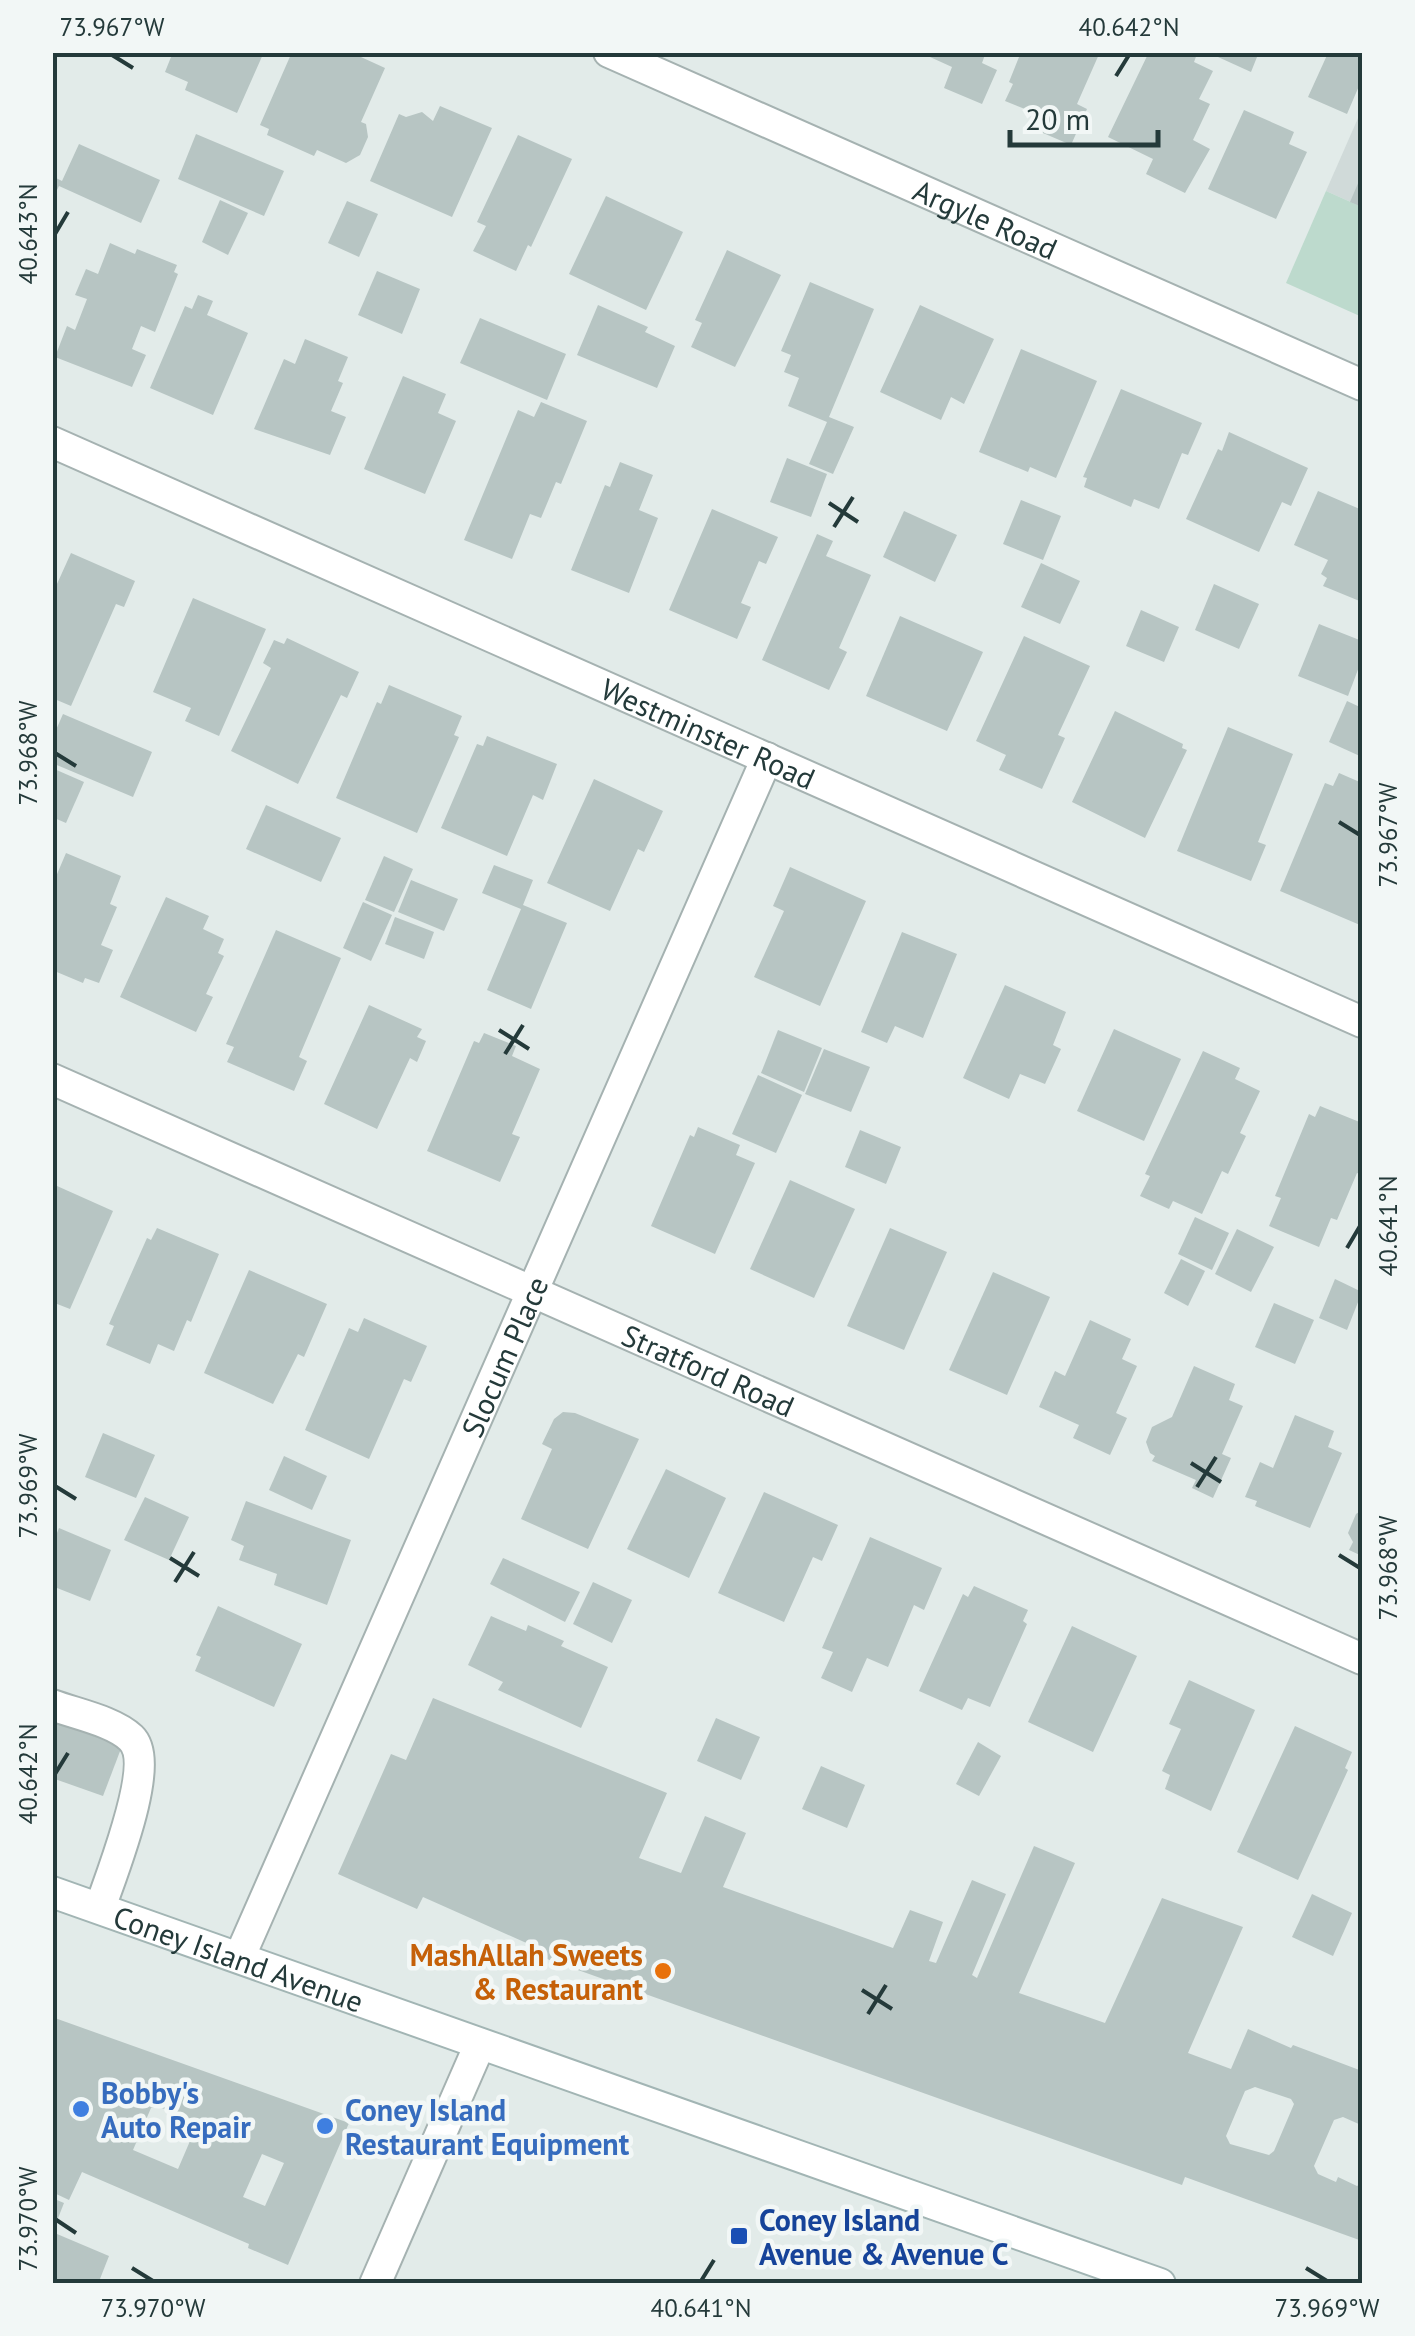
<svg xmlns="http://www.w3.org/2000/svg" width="1415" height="2336" viewBox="0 0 1415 2336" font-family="'PT Sans',sans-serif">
  <rect width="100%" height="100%" fill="#e2ebe9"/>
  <polygon fill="#d0dad9" points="1362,109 1362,207 1326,191"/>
  <polygon fill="#bddacd" points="1326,191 1362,207 1362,317 1286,283"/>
  <g fill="#b7c5c3" fill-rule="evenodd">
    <polygon points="173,52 264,52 237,113 185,90 188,82 165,72"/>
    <polygon points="292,52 350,52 385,68 361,122 366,124 368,137 360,155 346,163 317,150 314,156 267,135 269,129 260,125"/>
    <polygon points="919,52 986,52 982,63 997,70 982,104 944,88 952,67"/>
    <polygon points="1021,52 1100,52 1077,104 1087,109 1071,145 1029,127 1035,113 1005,101 1013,84 1009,82"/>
    <polygon points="1149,52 1195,52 1197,54 1194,62 1213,71 1199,99 1210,104 1193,140 1210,149 1185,193 1146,174 1153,159 1108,137"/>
    <polygon points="1207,52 1259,52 1251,72"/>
    <polygon points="1336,52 1362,52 1362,79 1347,114 1308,97 1328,53 1335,56"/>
    <polygon points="440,106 492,128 452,217 370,181 399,114 406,117 422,112 433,121"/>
    <polygon points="1244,110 1294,132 1289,144 1307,152 1276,219 1208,189"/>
    <polygon points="196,134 284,171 264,216 178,179"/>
    <polygon points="518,135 572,159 531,247 528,245 516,271 473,251 486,226 477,222"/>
    <polygon points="79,144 160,180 141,223 59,186 52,200 52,176 62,181"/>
    <polygon points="1362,174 1362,207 1350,202"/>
    <polygon points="606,196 683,232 646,310 569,274"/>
    <polygon points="220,200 248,213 228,255 202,242"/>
    <polygon points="347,201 378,214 359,257 328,243"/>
    <polygon points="110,243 135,254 137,249 177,265 174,272 178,274 155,332 141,326 132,349 146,355 132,387 55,357 67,326 75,330 87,299 75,295 86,269 98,274"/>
    <polygon points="727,250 781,275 735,367 691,347 702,323 695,320"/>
    <polygon points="377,271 420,289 402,334 358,315"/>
    <polygon points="810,282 874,309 829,417 854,427 833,474 809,464 827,422 788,406 799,378 784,372 791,355 781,351"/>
    <polygon points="198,295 213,301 207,315 248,333 213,415 150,388 185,306 192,309"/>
    <polygon points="598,305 648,327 645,332 675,346 657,388 577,355"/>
    <polygon points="920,305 994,339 964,404 951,397 941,420 880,392"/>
    <polygon points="480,318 566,354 547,400 460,363"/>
    <polygon points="305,339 348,357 338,381 343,383 331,411 346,417 330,455 254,429 284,359 295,364"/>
    <polygon points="1021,349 1097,381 1056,478 1030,467 1028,472 979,452"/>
    <polygon points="403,376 446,394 438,413 456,421 425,494 364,469"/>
    <polygon points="1121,389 1202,423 1188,455 1182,453 1159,509 1134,499 1131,507 1084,487 1087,478 1083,477"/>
    <polygon points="541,402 587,421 561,484 556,482 541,518 530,514 512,559 464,540 518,410 534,417"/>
    <polygon points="1229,432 1308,468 1291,506 1282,502 1259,552 1186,519 1218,449 1222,451"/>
    <polygon points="787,458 827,474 811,517 770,502"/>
    <polygon points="620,462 653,475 639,510 658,518 629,593 571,570 605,485 610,487"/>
    <polygon points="1318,491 1362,510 1362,602 1323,586 1327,578 1321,574 1328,560 1294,545"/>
    <polygon points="1021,500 1061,516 1043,560 1003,544"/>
    <polygon points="712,509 778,537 766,564 759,561 741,603 751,607 737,639 669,610"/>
    <polygon points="904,511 957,535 935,582 883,557"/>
    <polygon points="817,534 833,541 826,556 871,575 839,648 847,652 829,690 762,660"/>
    <polygon points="71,553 135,581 124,607 116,604 71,706 52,698 52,595"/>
    <polygon points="1041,563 1080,581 1060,624 1021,607"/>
    <polygon points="1214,584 1259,604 1239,649 1195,630"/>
    <polygon points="193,598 266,629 219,736 185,721 191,708 153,692"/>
    <polygon points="1141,610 1179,627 1164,662 1126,646"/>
    <polygon points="900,616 983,652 947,731 866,696"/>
    <polygon points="1319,624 1362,641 1362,659 1348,696 1298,676"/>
    <polygon points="1024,636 1090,666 1058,735 1065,738 1042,789 999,770 1006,755 976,741"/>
    <polygon points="287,638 359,672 347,698 341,695 298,784 231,751 271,668 263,663 274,640 284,644"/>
    <polygon points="389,685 462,716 454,735 459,737 417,833 336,798 377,702 381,704"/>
    <polygon points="1347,701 1362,708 1362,757 1329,742"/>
    <polygon points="1115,711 1183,744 1182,748 1187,750 1145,838 1072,802"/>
    <polygon points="63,714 152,752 133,797 52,763 52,739"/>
    <polygon points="1228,727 1293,754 1258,842 1266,845 1251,881 1177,851"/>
    <polygon points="487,736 557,764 543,800 533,795 507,856 441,828 477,744 483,746"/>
    <polygon points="52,768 84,782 66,823 52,817"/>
    <polygon points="1339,773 1362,783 1362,918 1360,925 1280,891 1325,783 1333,786"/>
    <polygon points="594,779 663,811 644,852 638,849 610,911 547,883"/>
    <polygon points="266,805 341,838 321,882 246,849"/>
    <polygon points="66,853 121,876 110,904 117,907 101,945 113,950 99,983 85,978 83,983 52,970 52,886"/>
    <polygon points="384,856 413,869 394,912 365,900"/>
    <polygon points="494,865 533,880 523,905 567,923 531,1009 487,990 521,909 482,893"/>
    <polygon points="790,867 866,901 820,1006 754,977 784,911 773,906"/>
    <polygon points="411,880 458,899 444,931 398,912"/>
    <polygon points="166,897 209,916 203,929 224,939 218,953 224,956 206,994 213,997 196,1032 120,997"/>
    <polygon points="363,902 392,915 371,961 343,948"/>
    <polygon points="395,917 434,932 424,959 385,944"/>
    <polygon points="276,930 341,958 299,1057 307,1061 294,1091 227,1062 234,1047 226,1044"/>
    <polygon points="902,932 957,954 923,1038 895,1026 887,1043 861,1032"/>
    <polygon points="1005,985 1066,1012 1053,1045 1061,1049 1045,1084 1020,1074 1009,1099 963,1078"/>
    <polygon points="369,1005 422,1029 417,1037 426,1041 417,1062 410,1058 377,1129 324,1104"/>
    <polygon points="1114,1029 1181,1059 1144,1141 1077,1111"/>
    <polygon points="778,1030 822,1048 804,1092 761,1073"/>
    <polygon points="484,1033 516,1046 512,1056 540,1069 512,1134 520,1137 500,1182 427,1151 474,1041 479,1043"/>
    <polygon points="824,1049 870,1067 851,1112 805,1094"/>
    <polygon points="1203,1051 1240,1068 1235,1079 1260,1091 1240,1133 1246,1136 1228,1174 1222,1171 1202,1214 1173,1201 1169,1209 1140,1196 1150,1176 1145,1174"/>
    <polygon points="758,1075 802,1095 776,1153 732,1134"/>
    <polygon points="1320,1106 1362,1123 1362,1175 1357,1173 1337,1220 1331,1218 1319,1247 1269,1226 1281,1198 1275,1196 1309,1114 1315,1117"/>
    <polygon points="698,1127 740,1145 736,1155 755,1163 715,1254 651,1226 690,1135 694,1137"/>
    <polygon points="860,1130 901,1147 886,1184 845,1167"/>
    <polygon points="790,1180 855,1209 814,1298 750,1269"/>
    <polygon points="57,1186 113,1211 70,1309 52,1302 52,1198"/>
    <polygon points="1195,1217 1229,1233 1212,1270 1178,1254"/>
    <polygon points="157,1228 219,1254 191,1322 187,1320 174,1351 158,1344 150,1364 106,1345 114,1326 109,1324 147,1238 151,1240"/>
    <polygon points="890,1228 947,1252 904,1350 847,1326"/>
    <polygon points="1237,1229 1274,1247 1251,1292 1215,1274"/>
    <polygon points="1181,1259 1205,1271 1188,1306 1164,1293"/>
    <polygon points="249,1270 327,1304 304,1357 298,1354 273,1404 204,1373"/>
    <polygon points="993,1272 1050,1297 1007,1395 949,1370"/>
    <polygon points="1335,1279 1362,1292 1347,1330 1319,1318"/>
    <polygon points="1274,1303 1314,1320 1295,1364 1255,1347"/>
    <polygon points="364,1318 427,1346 411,1382 404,1379 369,1459 305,1430 349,1328 358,1332"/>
    <polygon points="1090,1320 1131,1339 1122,1359 1137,1366 1116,1413 1127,1418 1110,1455 1073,1438 1079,1425 1039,1407 1055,1371 1065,1376"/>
    <polygon points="1194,1366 1235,1384 1229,1400 1243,1406 1222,1454 1231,1458 1213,1498 1192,1488 1196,1480 1152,1461 1155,1456 1150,1453 1146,1442 1152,1427 1172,1417"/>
    <polygon points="563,1412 575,1413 639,1439 588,1549 521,1519 552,1449 542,1444 554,1419"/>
    <polygon points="1295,1415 1334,1431 1328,1447 1342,1453 1310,1528 1255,1506 1257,1501 1245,1497 1260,1462 1273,1468"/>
    <polygon points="103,1433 155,1455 136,1498 85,1477"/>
    <polygon points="284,1456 327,1476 312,1510 269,1490"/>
    <polygon points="666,1469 726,1498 689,1578 627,1549"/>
    <polygon points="764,1492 838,1525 822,1561 813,1557 784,1622 718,1593"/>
    <polygon points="145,1497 189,1517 169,1560 124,1540"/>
    <polygon points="246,1501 351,1540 327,1605 274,1585 277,1574 239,1560 244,1546 231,1540"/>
    <polygon points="1362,1510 1362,1556 1349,1550 1353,1542 1348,1533 1356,1514"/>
    <polygon points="59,1528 111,1550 90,1601 52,1586 52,1545"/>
    <polygon points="870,1537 942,1568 924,1610 914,1605 888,1667 867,1658 852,1692 821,1678 833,1652 822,1648"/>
    <polygon points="503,1558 580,1592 565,1622 490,1584"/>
    <polygon points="593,1582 632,1600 612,1643 573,1624"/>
    <polygon points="974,1586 1028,1610 1023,1621 1027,1624 990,1707 968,1698 962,1710 919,1691 963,1594 968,1597"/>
    <polygon points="218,1606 302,1644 274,1707 195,1671 201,1657 196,1655"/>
    <polygon points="491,1616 526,1631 528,1625 564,1641 561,1646 608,1667 581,1728 498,1690 503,1682 468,1665"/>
    <polygon points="1072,1626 1137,1656 1093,1752 1028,1722"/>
    <polygon points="1189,1680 1255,1710 1211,1811 1165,1789 1170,1775 1162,1771 1181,1729 1169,1724"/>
    <path d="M433,1698L667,1793L639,1858L681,1873L705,1816L746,1833L723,1887L893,1948L910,1910L943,1922L929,1961L936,1963L972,1880L1006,1894L972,1975L977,1978L1034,1846L1075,1863L1019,1993L1105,2023L1162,1898L1243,1927L1188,2053L1231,2069L1248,2029L1291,2048L1293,2045L1362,2071V2122L1361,2125L1343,2117L1334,2120L1314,2166L1318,2174L1336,2182L1338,2177L1357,2186L1362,2183V2241L1185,2177L1182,2185L547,1959L540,1955L542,1950L423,1897L417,1909L338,1874L391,1754L406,1760ZM1255,2087L1291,2099L1294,2104L1274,2151L1269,2155L1230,2144L1226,2136L1245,2091Z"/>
    <polygon points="716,1718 760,1737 741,1780 697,1761"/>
    <polygon points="52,1721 122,1746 103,1796 52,1778"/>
    <polygon points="1295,1726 1352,1752 1345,1768 1348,1770 1298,1880 1237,1852"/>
    <polygon points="978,1742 1001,1756 979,1796 956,1784"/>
    <polygon points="821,1766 865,1785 847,1828 802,1809"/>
    <polygon points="1312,1894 1352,1913 1333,1956 1292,1937"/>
    <path d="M52,2017L349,2123L288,2265L248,2248L249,2244L82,2172L69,2200L52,2192ZM151,2108H162L189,2119L196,2127L178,2169L133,2150ZM262,2154L284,2163L265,2206L243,2197Z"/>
    <polygon points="52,2198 64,2203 53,2231 52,2231"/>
    <polygon points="57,2234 109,2256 98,2284 52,2284 52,2246"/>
  </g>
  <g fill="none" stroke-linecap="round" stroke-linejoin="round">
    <defs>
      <path id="lane" d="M52,1705C76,1714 113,1721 131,1738C157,1763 111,1875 100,1908"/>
      <g id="street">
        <path id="s1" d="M609,52L1362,385"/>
        <path id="s2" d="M52,442L1362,1022"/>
        <path id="s3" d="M52,1079L1362,1659"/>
        <path id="s4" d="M240,1956L767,758"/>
        <polyline points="375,2284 480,2044"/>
      </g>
      <g id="secondary">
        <path id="s5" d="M52,1892L1160,2284"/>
      </g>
    </defs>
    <use href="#lane" stroke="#a5b2b1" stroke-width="34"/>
    <use href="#street" stroke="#a5b2b1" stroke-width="34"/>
    <use href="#secondary" stroke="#a2b5b4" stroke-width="34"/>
    <use href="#lane" stroke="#fff" stroke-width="30"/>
    <use href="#street" stroke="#fff" stroke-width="30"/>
    <use href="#secondary" stroke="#fff" stroke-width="30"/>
  </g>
  <path fill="none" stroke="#243a3a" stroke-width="4" d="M112,55L133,68M1116,76L1129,55M55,234L68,212M829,503L858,522M834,527L853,497M55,753L76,766M1339,822L1360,835M499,1030L529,1049M505,1054L523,1025M1347,1248L1360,1226M1191,1463L1221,1482M55,1486L76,1499M1197,1487L1216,1457M1339,1555L1360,1568M170,1558L199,1576M175,1582L194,1552M55,1774L68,1753M862,1990L892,2009M868,2014L886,1985M55,2219L76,2233M132,2268L153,2281M1306,2268L1327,2281M701,2281L714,2260"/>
  <circle fill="#e8710a" stroke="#f2f7f6" stroke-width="4" cx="663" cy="1971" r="10"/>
  <g fill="#3f7fe0" stroke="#f2f7f6" stroke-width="4">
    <circle cx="81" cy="2109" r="10"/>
    <circle cx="325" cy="2126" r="10"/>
  </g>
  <rect fill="#1a4fb4" stroke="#f2f7f6" stroke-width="4" x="729" y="2226" width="20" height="20" rx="5"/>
  <g text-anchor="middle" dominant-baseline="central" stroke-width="9" stroke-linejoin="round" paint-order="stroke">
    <g font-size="30" fill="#243a3a" stroke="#f2f7f6">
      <text stroke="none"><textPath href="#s1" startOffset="412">Argyle Road</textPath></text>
      <text stroke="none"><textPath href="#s2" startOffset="718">Westminster Road</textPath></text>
      <text stroke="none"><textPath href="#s4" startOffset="655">Slocum Place</textPath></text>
      <text stroke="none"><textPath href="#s3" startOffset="718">Stratford Road</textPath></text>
      <text stroke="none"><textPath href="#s5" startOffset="198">Coney Island Avenue</textPath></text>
    </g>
    <g font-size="30" font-weight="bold" fill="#c56008" stroke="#f2f7f6" text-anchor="end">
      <text x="643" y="1954">MashAllah Sweets<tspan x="643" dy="34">&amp; Restaurant</tspan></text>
    </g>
    <g font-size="30" font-weight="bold" fill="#366cbe" stroke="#f2f7f6" text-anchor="start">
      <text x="101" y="2092">Bobby's<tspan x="101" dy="34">Auto Repair</tspan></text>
      <text x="345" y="2109">Coney Island<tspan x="345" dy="34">Restaurant Equipment</tspan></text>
    </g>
    <g font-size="30" font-weight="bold" fill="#164399" stroke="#f2f7f6" text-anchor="start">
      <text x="759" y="2219">Coney Island<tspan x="759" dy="34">Avenue &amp; Avenue C</tspan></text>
    </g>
  </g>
  <rect width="1415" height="2336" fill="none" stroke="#f2f7f6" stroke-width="110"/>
  <path d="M1010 130v15h148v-15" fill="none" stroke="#243a3a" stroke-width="5"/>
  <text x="1025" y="130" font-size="30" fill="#243a3a" stroke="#f2f7f6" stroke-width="8" paint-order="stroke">20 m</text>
  <rect x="55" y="55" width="1305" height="2226" fill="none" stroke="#243a3a" stroke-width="4"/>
  <g font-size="25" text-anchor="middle" fill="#243a3a">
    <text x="112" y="36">73.967°W</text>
    <text x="1129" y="36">40.642°N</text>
    <text transform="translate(28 234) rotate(-90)" y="9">40.643°N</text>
    <text transform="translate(28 753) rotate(-90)" y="9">73.968°W</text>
    <text transform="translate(1388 835) rotate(-90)" y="9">73.967°W</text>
    <text transform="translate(1388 1226) rotate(-90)" y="9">40.641°N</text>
    <text transform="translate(28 1486) rotate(-90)" y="9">73.969°W</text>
    <text transform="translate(1388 1568) rotate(-90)" y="9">73.968°W</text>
    <text transform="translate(28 1774) rotate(-90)" y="9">40.642°N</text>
    <text transform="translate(28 2219) rotate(-90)" y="9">73.970°W</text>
    <text x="153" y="2317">73.970°W</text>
    <text x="701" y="2317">40.641°N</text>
    <text x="1327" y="2317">73.969°W</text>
  </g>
</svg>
